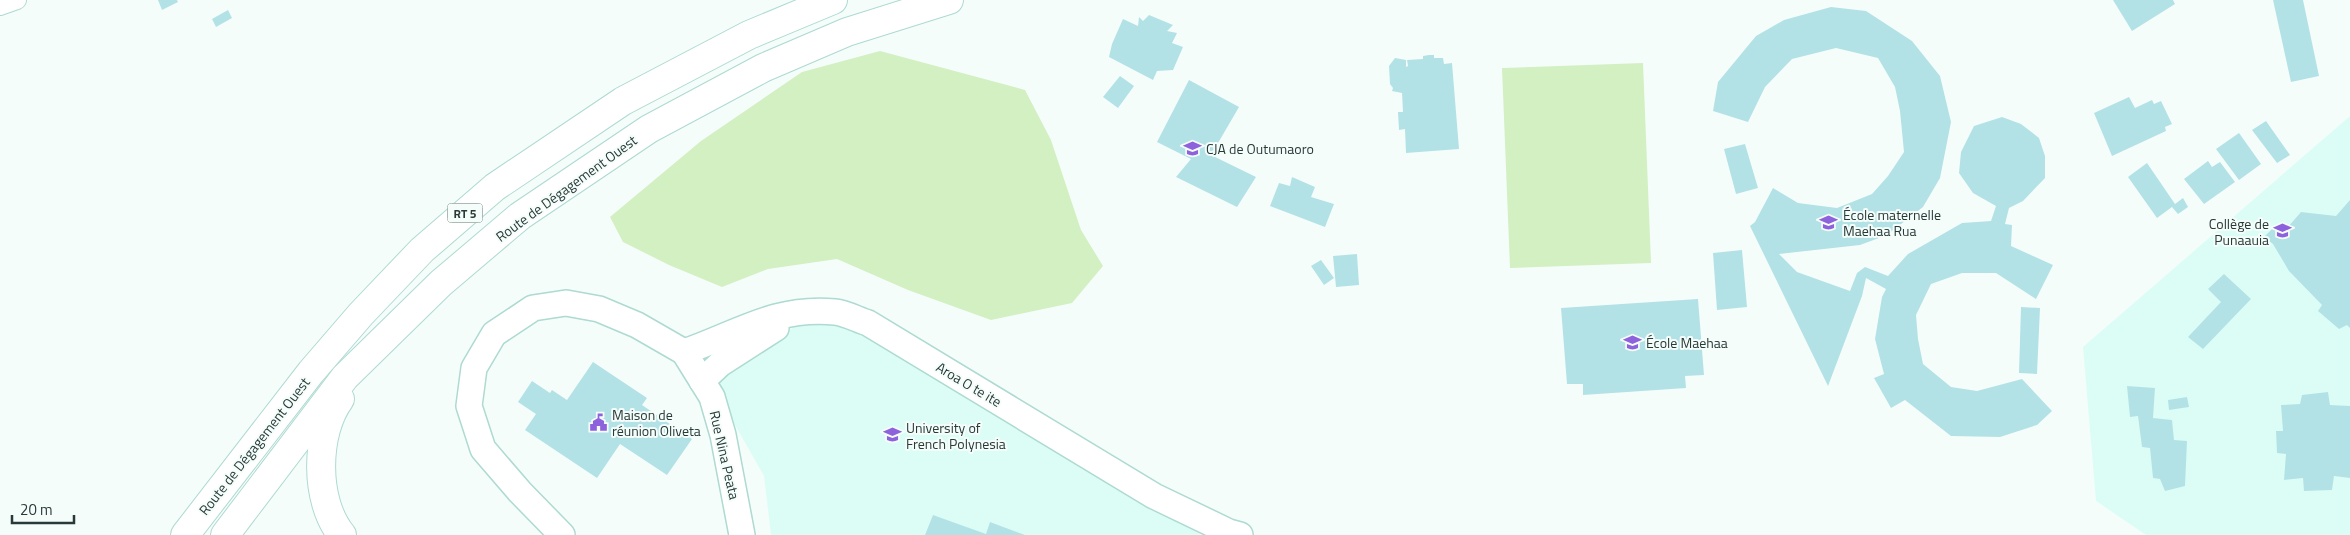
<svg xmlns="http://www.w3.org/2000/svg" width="2350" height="535" viewBox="0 0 2350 535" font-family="'Titillium Web',sans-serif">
  <rect width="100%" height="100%" fill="#f5fdfb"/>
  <g fill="#dcfdf6">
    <polygon points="2350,116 2350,535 2146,535 2096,501 2083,347"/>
    <polygon points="856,322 1165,509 1201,535 771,535 764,476 710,381 774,338 802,323"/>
  </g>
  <g fill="#d2f0c2">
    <polygon points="880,51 1025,90 1051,140 1081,230 1103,266 1072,303 991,320 908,290 837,259 768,269 722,287 669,265 623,242 610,217 701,141 802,72"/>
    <polygon points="1643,63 1651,263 1510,268 1502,68"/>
  </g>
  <g fill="#b3e2e6">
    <polygon points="158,0 177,0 178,2 162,10"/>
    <polygon points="2113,0 2173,0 2175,4 2132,31"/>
    <polygon points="2273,0 2303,0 2319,76 2291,82"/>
    <polygon points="1831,7 1866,11 1912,41 1940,76 1951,122 1940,178 1923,207 1887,235 1860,245 1779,254 1797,272 1850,291 1857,273 1865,267 1888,276 1908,254 1962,223 1991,221 1996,206 1973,193 1959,173 1961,152 1974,126 2002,117 2021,124 2039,138 2045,156 2045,178 2023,201 2009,208 2005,224 2012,225 2011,246 2053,265 2036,299 1996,273 1962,273 1931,284 1916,315 1918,339 1923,364 1951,387 1977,391 2022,379 2052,411 2037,425 2000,437 1951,436 1905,400 1891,408 1874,378 1884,374 1875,339 1882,297 1886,289 1866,278 1862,296 1828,386 1750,226 1755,222 1773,188 1798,203 1837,208 1872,194 1888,176 1904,152 1900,111 1895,87 1878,58 1836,48 1792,59 1765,87 1748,122 1713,111 1718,82 1756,36 1784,20"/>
    <polygon points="228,10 232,18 216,27 212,19"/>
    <polygon points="1149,15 1173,25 1167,31 1177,33 1172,43 1183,47 1173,70 1157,71 1153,80 1109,57 1112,44 1123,19 1138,26 1139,17 1143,21"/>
    <polygon points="1429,55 1434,55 1434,58 1443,58 1444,64 1452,63 1459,149 1406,153 1405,129 1399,130 1398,112 1403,112 1402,93 1392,91 1393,88 1390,84 1389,66 1395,58 1406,60 1406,67 1408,66 1407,60 1423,59 1423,56"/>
    <polygon points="1120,76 1134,86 1118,108 1103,97"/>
    <polygon points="1189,80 1239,107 1211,155 1256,177 1237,207 1176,177 1191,159 1157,142"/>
    <polygon points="2129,97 2135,108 2152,100 2154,104 2161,101 2172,124 2165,127 2166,131 2112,156 2094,113"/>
    <polygon points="2266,121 2290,155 2277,163 2252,130"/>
    <polygon points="2239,133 2261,164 2239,180 2216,149"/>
    <polygon points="1745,144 1758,188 1736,194 1724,149"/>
    <polygon points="2208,161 2212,167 2220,162 2235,182 2204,204 2184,179"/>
    <polygon points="2147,163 2175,204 2183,198 2188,207 2178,214 2172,207 2157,218 2128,177"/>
    <polygon points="1292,177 1315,187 1311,197 1334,204 1325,227 1270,206 1279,183 1290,186"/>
    <polygon points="2350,200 2350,328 2347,325 2339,329 2318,311 2322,305 2289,271 2273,244 2264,237 2274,227 2282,234 2301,212 2336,216"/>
    <polygon points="1742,250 1747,307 1717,310 1713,253"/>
    <polygon points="1357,254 1359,285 1336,287 1333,256"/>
    <polygon points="1321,260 1334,278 1324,285 1311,266"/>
    <polygon points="2224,274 2251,299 2203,349 2188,337 2221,302 2208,289"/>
    <polygon points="1698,299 1704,375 1685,376 1686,388 1583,395 1583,384 1567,384 1561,308"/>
    <polygon points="2021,307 2040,308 2037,374 2019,373"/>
    <polygon points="593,362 647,398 642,405 692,439 667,475 620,444 597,478 525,430 536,414 518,402 532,381 550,393 552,390 567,400"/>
    <polygon points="2127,386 2155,388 2153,418 2172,420 2174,440 2187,441 2185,486 2165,491 2160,479 2153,478 2150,448 2142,447 2138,416 2130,417"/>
    <polygon points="2328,392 2330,405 2350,406 2350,478 2334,476 2332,490 2304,491 2303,478 2284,480 2286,454 2277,453 2276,431 2283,431 2281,405 2300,404 2302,395"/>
    <polygon points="2187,397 2189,407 2169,410 2168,400"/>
    <polygon points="933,515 986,534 990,522 1025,535 925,535"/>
  </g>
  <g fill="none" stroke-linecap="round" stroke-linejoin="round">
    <defs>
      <polyline id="street" points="0,6 17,0"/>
      <g id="secondary">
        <path d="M684,352C737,334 775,306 835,312C846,313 858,320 868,323L1154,496L1229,532L1240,535"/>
        <polyline points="702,381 720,364 776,328"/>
        <polyline points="562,535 520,492 483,449 469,406 474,368 494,334 533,308 566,303 599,309 637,325 684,352 712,397 723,435 742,535"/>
      </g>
      <g id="highway">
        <path d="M340,399C315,433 314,501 342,535"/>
        <polyline points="185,535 311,372 361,314 422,250 495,187 623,101 749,35 833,0"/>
        <polyline points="225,535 345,377 441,283 520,216 649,129 763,68 847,32 949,0"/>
      </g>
    </defs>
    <use href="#street" stroke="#addad1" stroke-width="20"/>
    <use href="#secondary" stroke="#addad1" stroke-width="28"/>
    <use href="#highway" stroke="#addad1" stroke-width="30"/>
    <use href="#street" stroke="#fff" stroke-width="18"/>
    <use href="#secondary" stroke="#fff" stroke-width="25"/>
    <use href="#highway" stroke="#fff" stroke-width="28"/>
  </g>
  <defs>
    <symbol id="school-bare" viewBox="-9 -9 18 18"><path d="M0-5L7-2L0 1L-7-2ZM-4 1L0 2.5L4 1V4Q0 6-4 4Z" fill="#8e62dc" stroke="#f5fdfb" stroke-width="2.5" paint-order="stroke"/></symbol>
    <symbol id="civic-bare" viewBox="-9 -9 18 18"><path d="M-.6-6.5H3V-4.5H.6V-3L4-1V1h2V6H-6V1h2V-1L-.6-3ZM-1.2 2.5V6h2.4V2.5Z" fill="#8e62dc" stroke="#f5fdfb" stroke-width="2.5" paint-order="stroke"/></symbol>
    <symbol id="university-bare" viewBox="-9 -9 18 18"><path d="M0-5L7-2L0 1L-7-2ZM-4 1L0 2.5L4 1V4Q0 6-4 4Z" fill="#8e62dc" stroke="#f5fdfb" stroke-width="2.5" paint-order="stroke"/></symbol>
  </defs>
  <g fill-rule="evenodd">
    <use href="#school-bare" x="1180" y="136" width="25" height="25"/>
    <use href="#school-bare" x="1816" y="210" width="25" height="25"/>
    <use href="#school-bare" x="2270" y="218" width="25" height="25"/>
    <use href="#school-bare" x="1620" y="330" width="25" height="25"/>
    <use href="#civic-bare" x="586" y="410" width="25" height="25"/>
    <use href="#university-bare" x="880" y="422" width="25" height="25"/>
  </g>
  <g text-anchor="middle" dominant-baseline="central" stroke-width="4" stroke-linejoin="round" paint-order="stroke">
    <rect fill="#f5fdfb" stroke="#667472" stroke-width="1" x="447.5" y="203.5" width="35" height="19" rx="4"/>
    <g font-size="12" font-weight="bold" fill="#283a37">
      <text x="465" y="213">RT 5</text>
    </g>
    <g font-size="14" fill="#283a37" stroke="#f5fdfb" text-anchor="start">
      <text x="1206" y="148">CJA de Outumaoro</text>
      <text x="1843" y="214">École maternelle<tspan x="1843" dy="16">Maehaa Rua</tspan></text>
      <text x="2269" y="223" text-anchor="end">Collège de<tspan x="2269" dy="16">Punaauia</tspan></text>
      <text x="1646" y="342">École Maehaa</text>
      <text x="612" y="414">Maison de<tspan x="612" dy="16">réunion Oliveta</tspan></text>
      <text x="906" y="427">University of<tspan x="906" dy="16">French Polynesia</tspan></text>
    </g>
    <g font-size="14" fill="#283a37" stroke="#f5fdfb">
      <text transform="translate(566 188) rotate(-36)">Route de Dégagement Ouest</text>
      <text transform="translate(969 384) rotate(31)">Aroa O te ite</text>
      <text transform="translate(254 446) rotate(-52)">Route de Dégagement Ouest</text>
      <text transform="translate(725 455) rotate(77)">Rue Nina Peata</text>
    </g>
  </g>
  <path d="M12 515v8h62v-8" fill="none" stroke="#283a37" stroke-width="2.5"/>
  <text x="20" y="515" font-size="15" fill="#283a37" stroke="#f5fdfb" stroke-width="4" paint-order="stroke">20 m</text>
</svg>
